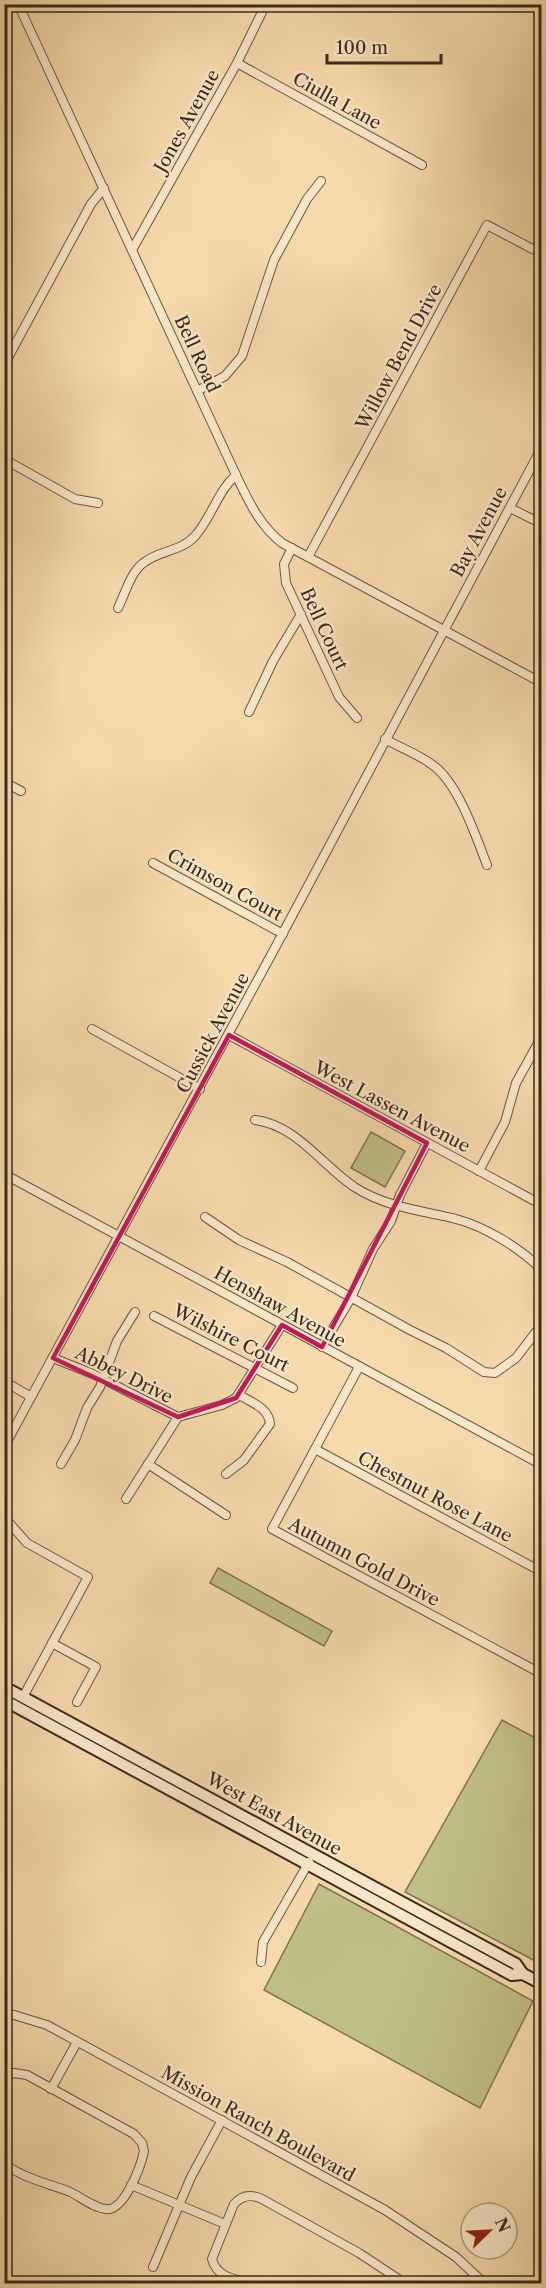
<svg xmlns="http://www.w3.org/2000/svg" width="546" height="2288" viewBox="0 0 546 2288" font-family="'Libre Caslon Text',serif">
  <rect width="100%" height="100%" fill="#f7daac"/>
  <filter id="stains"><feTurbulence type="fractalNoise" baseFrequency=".00333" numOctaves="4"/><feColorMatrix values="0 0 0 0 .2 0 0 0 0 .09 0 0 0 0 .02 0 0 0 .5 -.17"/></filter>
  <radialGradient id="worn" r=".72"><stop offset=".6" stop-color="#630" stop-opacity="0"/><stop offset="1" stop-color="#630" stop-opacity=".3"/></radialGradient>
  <g fill="#c0be87" stroke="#7e7452" stroke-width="1.5">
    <polygon points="371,1132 405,1151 385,1187 351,1168"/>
    <polygon points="218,1568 332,1631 324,1646 210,1583"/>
    <polygon points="502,1720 541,1741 541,1964 405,1892"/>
    <polygon points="319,1884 533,2001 480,2108 264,1990"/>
  </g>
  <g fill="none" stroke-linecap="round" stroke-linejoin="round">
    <polyline stroke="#787f77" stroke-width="2" points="4,2280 9,2284"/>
    <defs>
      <g id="street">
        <path d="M18,4L236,475C248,500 259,525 282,543L542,683"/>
        <polyline points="237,63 422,165"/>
        <polyline points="132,250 237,63 266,4"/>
        <polyline points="4,365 91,204 104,188"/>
        <polyline points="197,391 225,376 242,356 274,260 307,199 321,181"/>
        <polyline points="4,459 75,499 98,503"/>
        <polyline points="510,508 542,524"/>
        <polyline points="292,548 284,564 286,583 339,697 357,718"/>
        <polyline points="308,557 487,225 542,254"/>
        <path d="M118,608C125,594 130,574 142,564C158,550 181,552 195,536C212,517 217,492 236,475"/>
        <polyline points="249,712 273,661 301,614"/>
        <path d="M385,739C401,748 420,755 434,766C459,785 476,837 487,865"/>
        <polyline points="4,782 21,791"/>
        <polyline points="153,863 283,934"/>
        <polyline points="92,1029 200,1089"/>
        <polyline points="229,1035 542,1205"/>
        <path d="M255,1120C297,1125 323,1167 356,1188C386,1207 423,1211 456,1219C486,1227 520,1248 542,1270"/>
        <polyline points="479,1171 505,1122 516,1083 542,1036"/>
        <polyline points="4,1174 542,1465"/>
        <polyline points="205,1217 239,1240 287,1262 410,1330 446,1348 484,1372 495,1373 516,1358 542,1324"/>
        <polyline points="154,1316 293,1388"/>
        <polyline points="322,1347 351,1298 373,1249 391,1221 400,1195 427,1143"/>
        <polyline points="53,1358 93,1374 178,1417 222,1405 236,1398 282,1325"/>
        <polyline points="359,1367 272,1529 542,1674"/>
        <polyline points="4,1381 31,1397"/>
        <polyline points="4,1447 276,946 542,447"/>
        <polyline points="315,1449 542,1572"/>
        <polyline points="61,1464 75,1440 87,1408 100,1387 117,1341 135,1312"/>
        <polyline points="148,1464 226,1515"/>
        <path d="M226,1474L244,1460L270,1424C269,1408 251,1402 239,1395"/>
        <polyline points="126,1499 178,1417"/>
        <polyline points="4,1517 27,1543 88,1577 23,1697"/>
        <polyline points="52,1643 96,1667 77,1702"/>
        <polyline points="261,1962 263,1942 309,1862"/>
        <polyline points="4,2012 47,2025 385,2210 456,2257 485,2284"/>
        <path d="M4,2077L14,2073L27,2075L134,2134L142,2143L144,2151C141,2166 124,2212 106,2209C93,2208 80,2196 68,2191C46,2183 24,2178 4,2164"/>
        <polyline points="51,2089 77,2042"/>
        <polyline points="131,2185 225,2224"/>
        <polyline points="153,2267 191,2177 222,2120"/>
        <path d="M254,2284C237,2279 217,2279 212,2259L234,2204C242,2195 251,2194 262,2199L359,2253L406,2284"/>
      </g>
      <g id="secondary">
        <polyline points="4,1687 516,1964 523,1974 542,1984"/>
        <polyline points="4,1700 512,1975 523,1974"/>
      </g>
    </defs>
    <use href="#street" stroke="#6b5541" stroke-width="10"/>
    <use href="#secondary" stroke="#3c291d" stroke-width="14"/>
    <use href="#street" stroke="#fae7c9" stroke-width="8"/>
    <use href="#secondary" stroke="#fae7c9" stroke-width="10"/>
  </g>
  <path fill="none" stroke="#c2185b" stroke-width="4.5" stroke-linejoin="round" d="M229,1035L427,1143L322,1347L282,1325L236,1398L178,1417L53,1358Z"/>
  <g text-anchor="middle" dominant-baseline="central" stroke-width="4.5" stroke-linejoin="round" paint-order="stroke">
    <g font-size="18" fill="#3c291d" stroke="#fae7c9">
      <text transform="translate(337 101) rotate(29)">Ciulla Lane</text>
      <text transform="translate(187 121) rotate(-61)">Jones Avenue</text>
      <text transform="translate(197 354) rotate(65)">Bell Road</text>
      <text transform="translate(399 357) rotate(-62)">Willow Bend Drive</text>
      <text transform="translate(479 532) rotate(-62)">Bay Avenue</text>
      <text transform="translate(324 629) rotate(65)">Bell Court</text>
      <text transform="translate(225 885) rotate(29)">Crimson Court</text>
      <text transform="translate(213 1033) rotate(-62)">Cussick Avenue</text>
      <text transform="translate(392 1107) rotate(28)">West Lassen Avenue</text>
      <text transform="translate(280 1307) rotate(29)">Henshaw Avenue</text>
      <text transform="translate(231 1338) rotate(27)">Wilshire Court</text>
      <text transform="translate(124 1375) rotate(26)">Abbey Drive</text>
      <text transform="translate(435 1497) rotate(28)">Chestnut Rose Lane</text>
      <text transform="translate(364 1562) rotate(28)">Autumn Gold Drive</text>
      <text transform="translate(274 1814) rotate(29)">West East Avenue</text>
      <text transform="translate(258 2124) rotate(29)">Mission Ranch Boulevard</text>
    </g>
  </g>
  <rect width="546" height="2288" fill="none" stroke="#f7daac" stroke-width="24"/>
  <rect x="6" y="6" width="534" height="2276" fill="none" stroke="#3c291d" stroke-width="3"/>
  <rect x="12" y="12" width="522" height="2264" fill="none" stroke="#3c291d" stroke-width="1.5"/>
  <g transform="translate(489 2231) rotate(66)"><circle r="28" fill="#fae7c9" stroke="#ae9b84" stroke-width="1.5"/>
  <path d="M0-4.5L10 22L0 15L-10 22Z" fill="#8f2418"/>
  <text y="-9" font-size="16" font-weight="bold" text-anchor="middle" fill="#3c291d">N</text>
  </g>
  <path d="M327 54v9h114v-9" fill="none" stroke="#3c291d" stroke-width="3"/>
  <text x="336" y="54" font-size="18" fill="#3c291d" stroke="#fae7c9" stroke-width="4.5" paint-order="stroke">100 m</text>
  <rect width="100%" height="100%" filter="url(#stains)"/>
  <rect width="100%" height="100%" fill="url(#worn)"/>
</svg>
